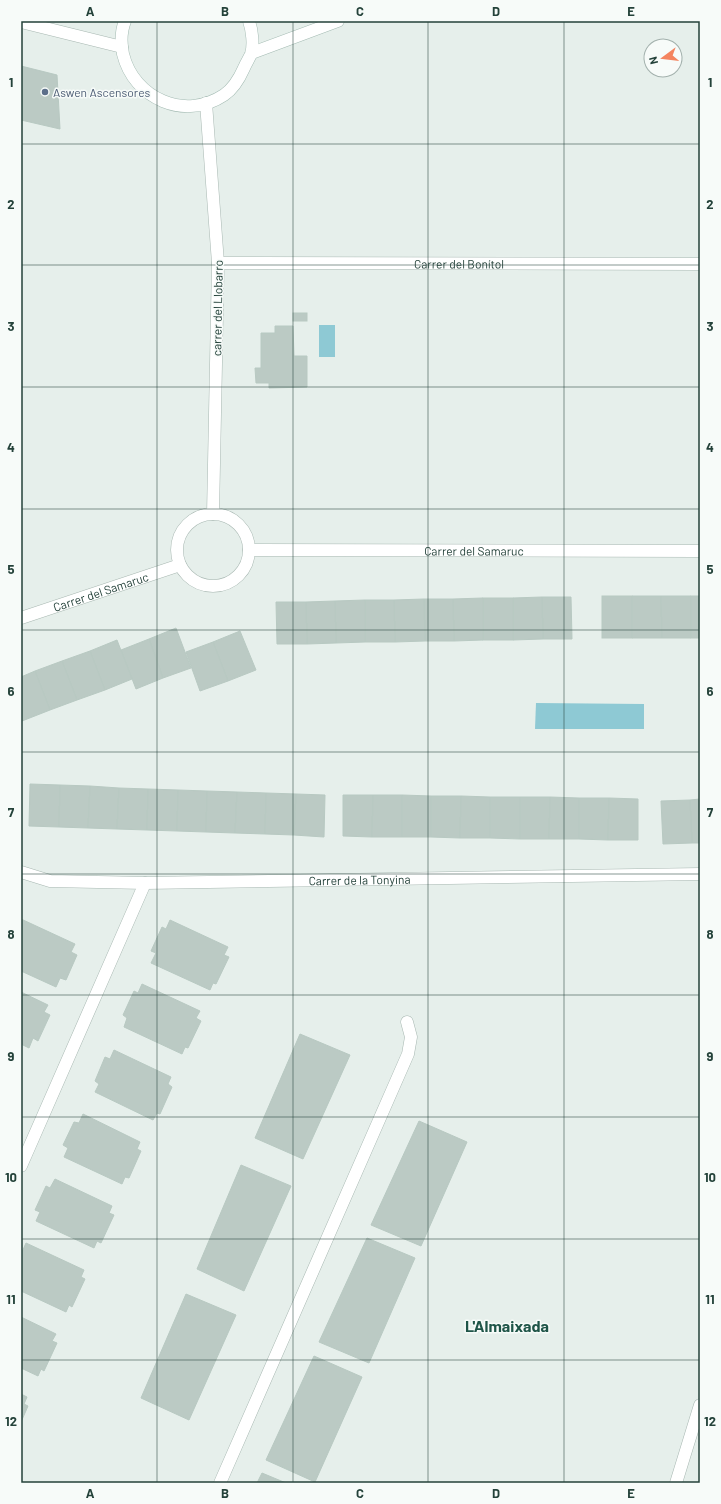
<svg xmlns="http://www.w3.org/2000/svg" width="721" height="1504" viewBox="0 0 721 1504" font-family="Barlow,sans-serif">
  <rect width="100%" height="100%" fill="#e6efeb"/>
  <g fill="#8ec9d4">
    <rect x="319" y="325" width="16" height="32"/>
    <polygon points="536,703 644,704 644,729 535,729"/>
  </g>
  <g fill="#bbcac4" stroke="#b8c9c2">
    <polygon points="21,66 57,75 60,129 21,120"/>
    <rect x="293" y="313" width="14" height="8"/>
    <polygon points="275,326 293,326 294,356 307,356 307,387 269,388 269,383 256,383 255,368 261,368 261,333 275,333"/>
    <rect x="602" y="596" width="30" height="42"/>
    <polygon points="632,596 661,596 662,638 632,638"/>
    <polygon points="661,596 691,596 691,638 662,638"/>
    <rect x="691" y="596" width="9" height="42"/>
    <polygon points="542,597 571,597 572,639 543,639"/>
    <polygon points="542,597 543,639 513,640 513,598"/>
    <rect x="483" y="598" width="30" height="42"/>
    <polygon points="483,598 483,640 454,641 453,599"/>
    <polygon points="424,599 453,599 454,641 425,641"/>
    <polygon points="424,599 425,641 395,642 394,600"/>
    <polygon points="365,600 394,600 395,642 365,642"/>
    <polygon points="365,600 365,642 336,643 335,601"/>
    <polygon points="335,601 336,643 307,644 306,602"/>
    <polygon points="276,602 306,602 307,644 277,644"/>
    <polygon points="176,628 191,668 163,678 149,639"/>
    <polygon points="240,631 256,670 228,681 213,642"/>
    <polygon points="149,639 163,678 136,689 121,650"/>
    <polygon points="117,640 132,679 105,690 90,651"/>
    <polygon points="213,642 228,681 200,691 186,652"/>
    <polygon points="90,651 105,690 77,700 62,661"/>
    <polygon points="62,661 77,700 50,710 35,671"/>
    <polygon points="35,671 50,710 22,721 21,677"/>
    <polygon points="30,784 60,785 59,827 29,826"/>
    <polygon points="60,785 90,786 88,828 59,827"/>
    <polygon points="90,786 119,788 117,829 88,828"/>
    <polygon points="119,788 148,789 147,830 117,829"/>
    <polygon points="148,789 178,790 177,831 147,830"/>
    <polygon points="178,790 207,791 206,832 177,831"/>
    <polygon points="207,791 237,792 235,833 206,832"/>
    <polygon points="237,792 266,793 265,834 235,833"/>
    <polygon points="266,793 296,794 294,835 265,834"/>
    <polygon points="296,794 325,795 324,837 294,835"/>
    <polygon points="343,795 373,795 372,837 343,836"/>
    <polygon points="373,795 402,795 402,837 372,837"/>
    <polygon points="402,795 431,796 431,837 402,837"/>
    <polygon points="431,796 461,796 460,838 431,837"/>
    <polygon points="461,796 490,797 490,838 460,838"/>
    <polygon points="490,797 520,797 520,839 490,838"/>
    <polygon points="520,797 550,797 549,839 520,839"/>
    <polygon points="550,797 579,798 579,839 549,839"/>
    <polygon points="579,798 609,798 608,840 579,839"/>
    <polygon points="609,798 638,799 638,840 608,840"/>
    <polygon points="700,799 700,843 692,843 690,800"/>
    <polygon points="690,800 692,843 663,844 661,801"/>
    <polygon points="21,919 75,944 71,952 77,955 66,980 60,978 56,987 21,971"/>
    <polygon points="170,920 228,947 224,955 229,957 216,984 213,983 210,990 151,963 156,953 151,951 162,927 166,929"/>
    <polygon points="142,984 200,1011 196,1018 201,1021 188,1048 185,1047 182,1054 124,1027 127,1018 123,1015 134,991 138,993"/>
    <polygon points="21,992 48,1005 44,1012 50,1015 38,1041 33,1038 29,1048 21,1044"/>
    <polygon points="300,1034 350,1055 303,1159 255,1138"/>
    <polygon points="114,1050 171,1077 168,1084 172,1087 160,1114 157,1113 153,1120 95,1092 99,1084 95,1081 105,1057 110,1059"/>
    <polygon points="83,1114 140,1142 137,1149 141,1151 129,1178 125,1177 122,1184 64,1157 68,1148 63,1145 74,1122 79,1123"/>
    <polygon points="419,1121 467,1142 421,1246 371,1225"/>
    <polygon points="241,1165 291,1186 244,1291 197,1269"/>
    <polygon points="55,1179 112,1206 109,1213 114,1215 101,1243 97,1241 94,1248 36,1221 40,1212 35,1210 46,1186 50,1188"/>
    <polygon points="367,1238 415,1258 369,1363 319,1342"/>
    <polygon points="26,1243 84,1270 81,1277 85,1279 72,1307 69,1305 66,1312 21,1291 21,1252 22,1252"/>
    <polygon points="186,1294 236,1315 189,1420 141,1398"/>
    <polygon points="21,1317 56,1334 52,1341 57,1343 44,1371 41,1369 38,1376 21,1368"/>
    <polygon points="314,1356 362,1377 315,1482 266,1460"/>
    <polygon points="21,1394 27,1397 24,1404 28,1406 21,1422"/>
    <polygon points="262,1473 286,1483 257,1483"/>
  </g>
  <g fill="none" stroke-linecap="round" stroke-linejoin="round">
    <defs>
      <polyline id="service" points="220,1483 408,1054 411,1037 407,1022"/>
      <g id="minor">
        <polyline points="21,22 122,47"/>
        <polyline points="206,103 218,263 213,514"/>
        <path id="s1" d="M218,263L700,264"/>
        <circle cx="213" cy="550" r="36"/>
        <path id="s2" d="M249,550L700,551"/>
        <path id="s3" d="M21,618L180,565"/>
        <path id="s4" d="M21,872L50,881L145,883L700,874"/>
        <polyline points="21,1166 145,883"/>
        <polyline points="676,1483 700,1405"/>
      </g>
      <g id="secondary">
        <path d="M125,21C121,31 121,44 123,54C134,99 185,121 224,95C233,89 240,77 244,68C246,63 249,59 251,54C254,45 252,30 249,21"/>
        <polyline points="252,53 338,21"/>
      </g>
    </defs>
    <use href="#service" stroke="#a8b8b2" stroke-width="13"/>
    <use href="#minor" stroke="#a8b8b2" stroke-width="13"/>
    <use href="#secondary" stroke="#a4bbb3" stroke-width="13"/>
    <use href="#service" stroke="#fff" stroke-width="12"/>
    <use href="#minor" stroke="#fff" stroke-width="12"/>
    <use href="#secondary" stroke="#fff" stroke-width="12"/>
  </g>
  <path fill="none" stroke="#24423a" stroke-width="1" stroke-opacity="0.55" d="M157,21V1483M293,21V1483M428,21V1483M564,21V1483M21,144H700M21,265H700M21,387H700M21,509H700M21,630H700M21,752H700M21,874H700M21,995H700M21,1117H700M21,1239H700M21,1360H700"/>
  <circle fill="#5c6f8a" stroke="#f7fbf9" stroke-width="1.5" cx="45" cy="92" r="4"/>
  <g text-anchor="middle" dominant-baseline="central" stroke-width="3" stroke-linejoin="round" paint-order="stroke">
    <g font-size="12" fill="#4e5e75" stroke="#f7fbf9" text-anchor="start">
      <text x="53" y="92">Aswen Ascensores</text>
    </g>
    <g font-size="12" fill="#24423a" stroke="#f7fbf9">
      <text stroke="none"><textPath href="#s1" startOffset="241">Carrer del Bonítol</textPath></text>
      <text transform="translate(217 308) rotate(-89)">carrer del Llobarro</text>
      <text stroke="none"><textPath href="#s2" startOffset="225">Carrer del Samaruc</textPath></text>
      <text stroke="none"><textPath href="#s3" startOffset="84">Carrer del Samaruc</textPath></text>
      <text stroke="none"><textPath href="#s4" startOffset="340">Carrer de la Tonyina</textPath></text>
    </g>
    <g font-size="16" font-weight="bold" fill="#1f5548" stroke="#f7fbf9">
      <text x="507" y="1325">L'Almaixada</text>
    </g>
  </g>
  <rect width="721" height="1504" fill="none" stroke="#f7fbf9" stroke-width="44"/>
  <g transform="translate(663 58) rotate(255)"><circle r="19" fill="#f7fbf9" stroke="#a3b1ad"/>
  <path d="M0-3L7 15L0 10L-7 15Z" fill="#f4845f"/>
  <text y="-6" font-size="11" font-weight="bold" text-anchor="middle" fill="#24423a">N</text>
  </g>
  <rect x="22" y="22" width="677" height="1460" fill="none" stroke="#24423a" stroke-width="1.5"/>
  <g font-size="13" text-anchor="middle" font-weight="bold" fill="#24423a">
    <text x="90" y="16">A</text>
    <text x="225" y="16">B</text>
    <text x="360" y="16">C</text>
    <text x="496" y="16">D</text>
    <text x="631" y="16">E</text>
    <text x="11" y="87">1</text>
    <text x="710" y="87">1</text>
    <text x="11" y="209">2</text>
    <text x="710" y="209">2</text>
    <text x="11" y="331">3</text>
    <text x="710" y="331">3</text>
    <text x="11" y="452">4</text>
    <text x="710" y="452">4</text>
    <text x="11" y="574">5</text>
    <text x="710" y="574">5</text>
    <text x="11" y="696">6</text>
    <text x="710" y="696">6</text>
    <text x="11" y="817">7</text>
    <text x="710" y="817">7</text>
    <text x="11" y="939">8</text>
    <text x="710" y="939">8</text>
    <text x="11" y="1061">9</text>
    <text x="710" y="1061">9</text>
    <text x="11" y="1182">10</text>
    <text x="710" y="1182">10</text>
    <text x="11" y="1304">11</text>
    <text x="710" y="1304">11</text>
    <text x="11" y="1426">12</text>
    <text x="710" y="1426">12</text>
    <text x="90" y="1498">A</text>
    <text x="225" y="1498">B</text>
    <text x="360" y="1498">C</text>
    <text x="496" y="1498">D</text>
    <text x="631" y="1498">E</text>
  </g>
</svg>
